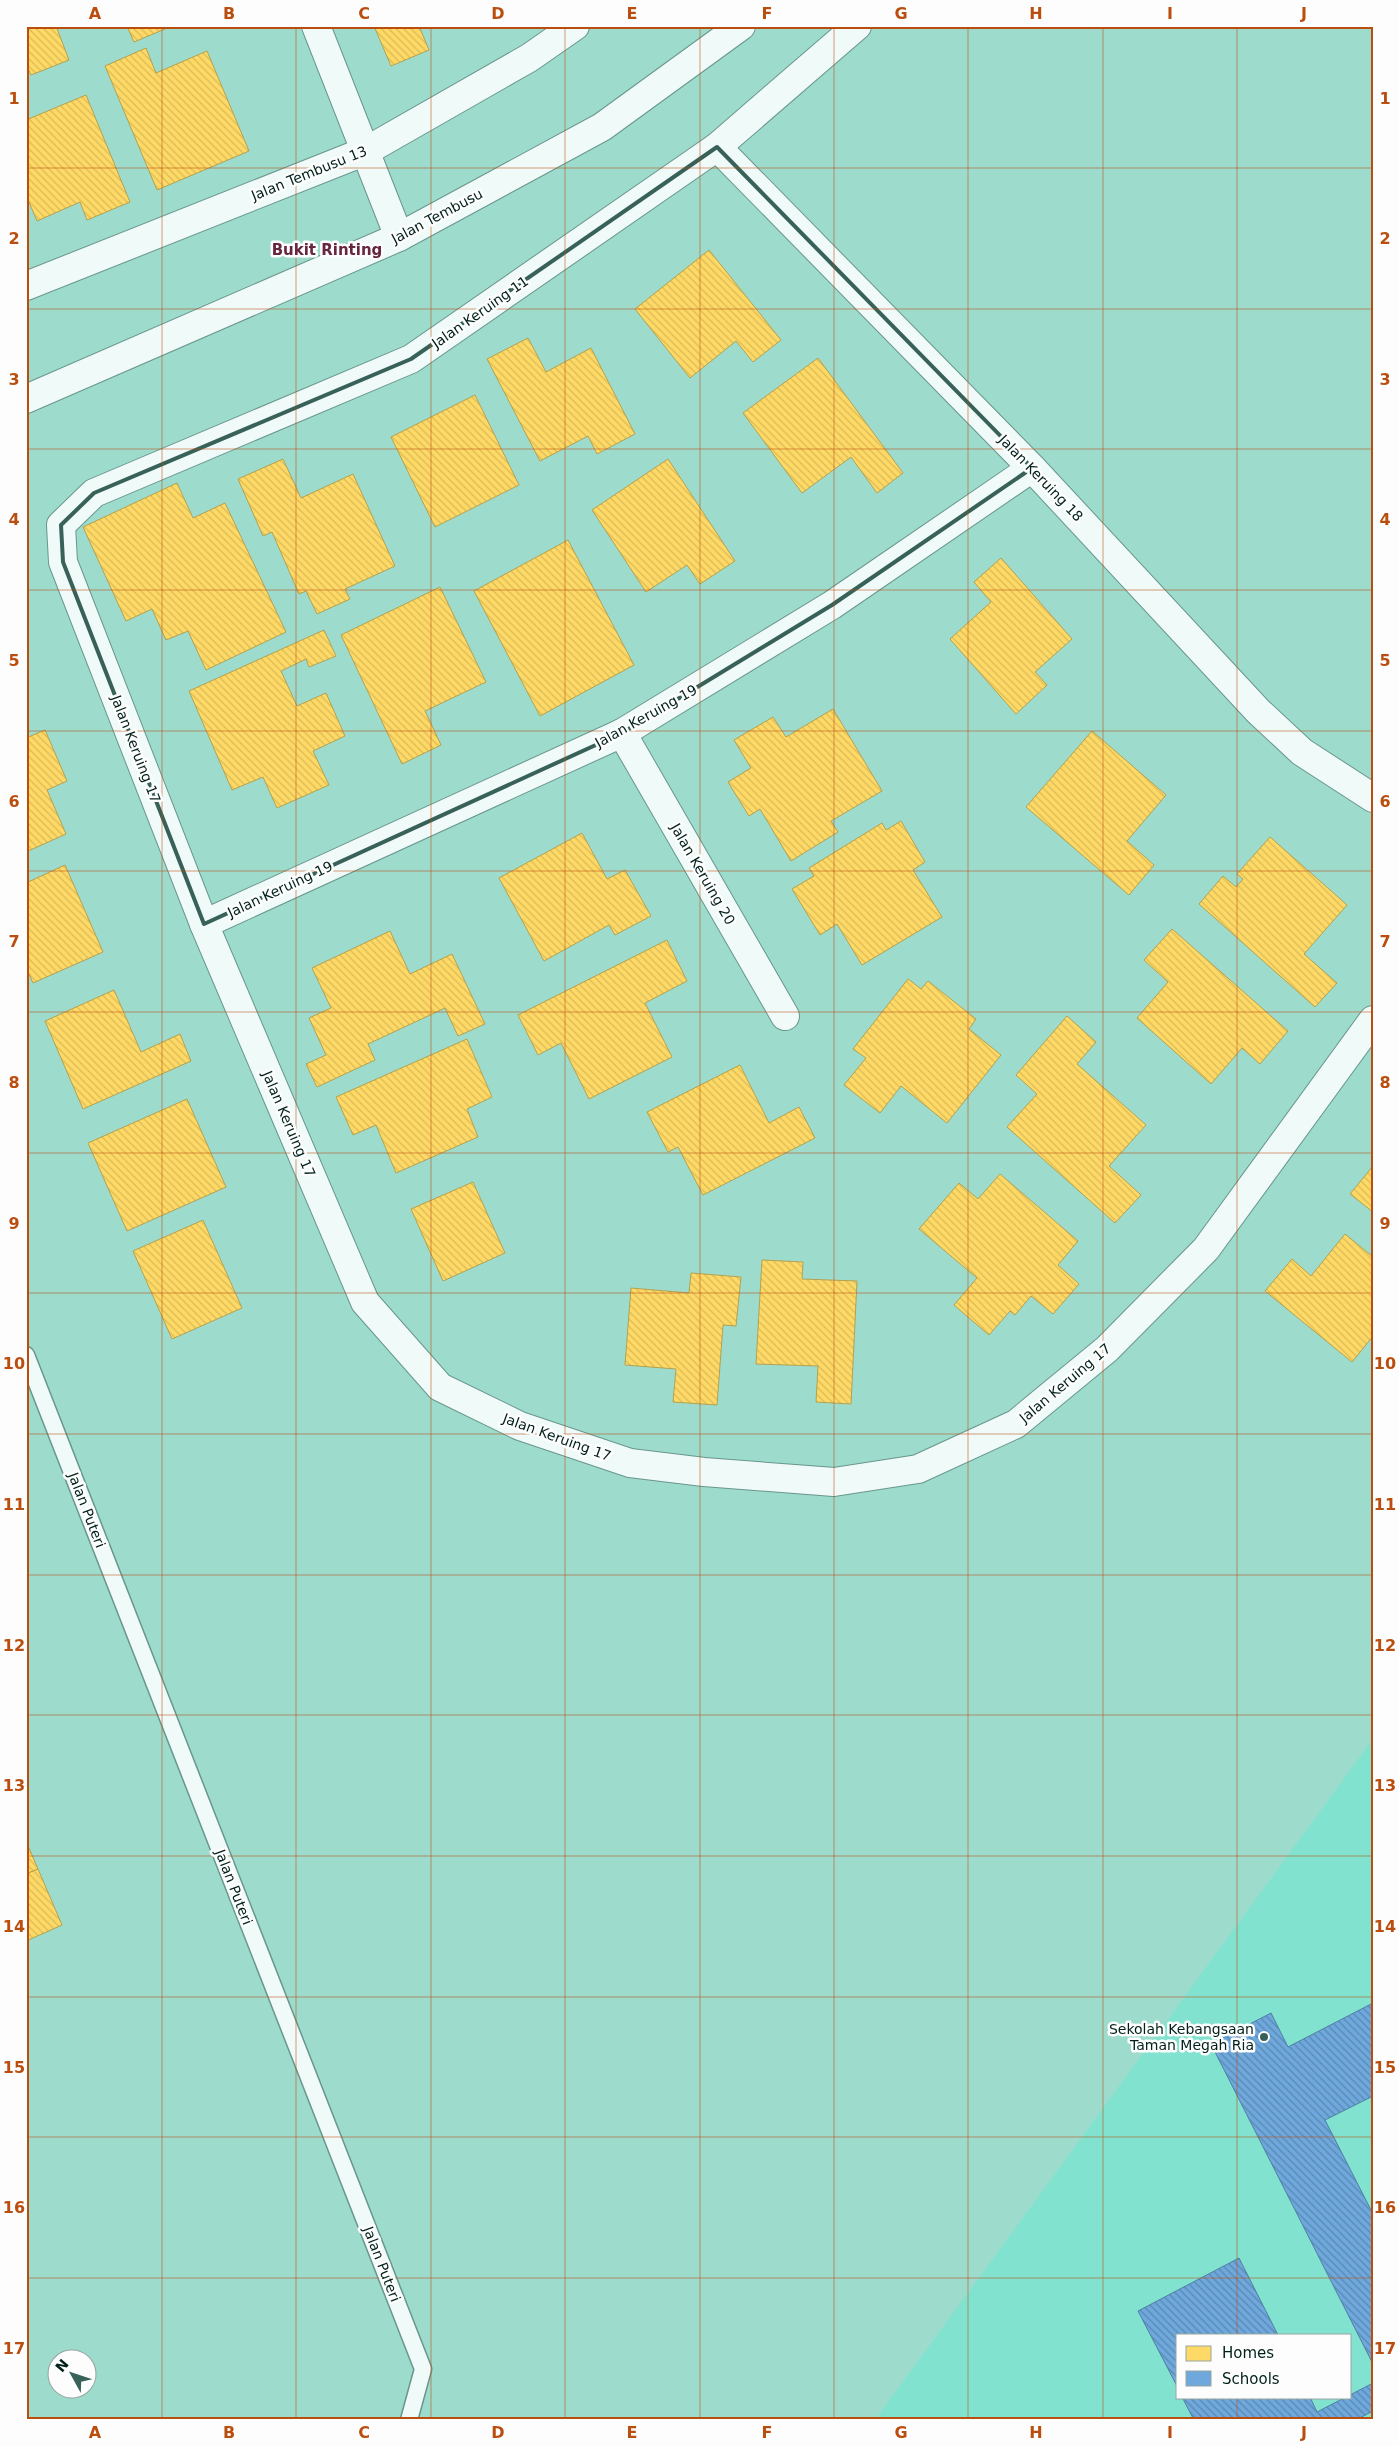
<svg xmlns="http://www.w3.org/2000/svg" width="1399" height="2446" viewBox="0 0 1399 2446" font-family="'DejaVu Sans',sans-serif">
  <defs>
    <pattern id="homes-back-hatch" width="6" height="6" patternUnits="userSpaceOnUse" patternTransform="scale(1.25)"><rect width="6" height="6" fill="#ffd966"/><path d="M-1 5l2 2M0 0l6 6M5-1l2 2" fill="none" stroke="#d9ba58"/></pattern>
    <pattern id="schools-back-hatch" width="6" height="6" patternUnits="userSpaceOnUse" patternTransform="scale(1.25)"><rect width="6" height="6" fill="#6fa8dc"/><path d="M-1 5l2 2M0 0l6 6M5-1l2 2" fill="none" stroke="#5988b2"/></pattern>
  </defs>
  <rect width="100%" height="100%" fill="#9ddbcd"/>
  <path fill="#81e3cf" fill-rule="evenodd" d="M1373,1739V2420H875ZM1178,2335H1350V2397H1178Z"/>
  <g fill="url(#homes-back-hatch)" stroke="#b2a24f">
    <polygon points="26,26 56,26 69,60 31,75 26,64"/>
    <polygon points="127,26 172,26 134,42"/>
    <polygon points="374,26 419,26 429,50 391,66"/>
    <polygon points="146,48 156,73 207,51 249,151 157,190 105,66"/>
    <polygon points="86,95 130,202 87,220 80,202 37,221 26,195 26,120"/>
    <polygon points="709,250 781,340 753,362 736,341 690,378 635,309"/>
    <polygon points="528,338 546,372 591,348 635,434 597,454 588,436 540,461 487,359"/>
    <polygon points="818,358 903,473 877,493 851,457 802,493 743,413"/>
    <polygon points="475,395 519,485 435,527 391,437"/>
    <polygon points="283,459 301,498 353,474 395,566 345,589 350,599 317,614 306,591 299,594 272,532 263,536 238,479"/>
    <polygon points="668,459 735,561 700,584 687,565 646,592 592,510"/>
    <polygon points="177,483 193,518 225,503 286,632 206,670 188,631 166,640 152,609 126,621 83,527"/>
    <polygon points="568,540 634,665 540,716 474,591"/>
    <polygon points="1001,558 1072,639 1035,672 1047,685 1016,714 950,639 991,602 974,582"/>
    <polygon points="440,587 486,682 425,711 441,745 402,764 341,635"/>
    <polygon points="324,630 336,656 309,667 306,659 281,671 297,706 326,693 345,736 313,751 329,785 277,808 263,777 232,790 189,691"/>
    <polygon points="833,709 882,791 831,821 838,832 791,861 760,809 749,816 728,782 751,768 734,740 773,717 786,737"/>
    <polygon points="45,730 67,781 47,790 66,834 26,852 26,738"/>
    <polygon points="1092,731 1166,795 1127,841 1154,865 1129,895 1026,807"/>
    <polygon points="901,821 925,862 913,870 942,917 862,965 837,924 820,935 792,889 814,876 809,868 882,823 886,830"/>
    <polygon points="582,833 607,879 625,870 651,916 615,935 609,925 544,961 499,878"/>
    <polygon points="1270,837 1347,905 1304,954 1337,983 1315,1007 1199,904 1223,876 1236,887 1243,879 1237,874"/>
    <polygon points="65,865 103,952 33,983 26,967 26,883"/>
    <polygon points="1172,929 1288,1031 1260,1064 1242,1048 1211,1084 1137,1018 1168,982 1144,960"/>
    <polygon points="390,931 410,974 452,954 485,1024 458,1036 445,1008 368,1044 375,1060 317,1087 306,1064 326,1055 309,1018 331,1008 312,968"/>
    <polygon points="667,940 687,981 645,1003 672,1057 589,1099 561,1043 538,1055 518,1015"/>
    <polygon points="908,979 921,989 928,981 976,1019 969,1029 1001,1055 947,1123 901,1086 880,1113 844,1085 866,1058 853,1049"/>
    <polygon points="114,990 141,1052 180,1034 191,1061 83,1109 45,1021"/>
    <polygon points="1067,1016 1096,1042 1077,1064 1146,1125 1109,1166 1141,1195 1115,1223 1007,1127 1037,1094 1016,1075"/>
    <polygon points="467,1039 492,1097 467,1109 478,1137 396,1173 376,1125 353,1135 336,1097"/>
    <polygon points="740,1065 769,1123 799,1107 815,1138 703,1195 678,1147 668,1152 647,1112"/>
    <polygon points="187,1099 226,1187 127,1231 88,1143"/>
    <polygon points="1373,1166 1373,1212 1350,1194"/>
    <polygon points="1000,1174 1078,1241 1058,1265 1079,1284 1053,1314 1031,1296 1015,1315 1010,1311 989,1335 954,1305 977,1278 919,1229 959,1183 978,1199"/>
    <polygon points="473,1182 505,1253 443,1281 411,1209"/>
    <polygon points="203,1220 242,1308 172,1339 133,1251"/>
    <polygon points="1345,1234 1373,1257 1373,1336 1352,1362 1265,1291 1292,1259 1311,1276"/>
    <polygon points="762,1260 803,1262 802,1279 857,1281 851,1404 816,1402 818,1366 756,1364"/>
    <polygon points="691,1273 741,1277 736,1326 723,1325 717,1405 673,1402 676,1369 625,1365 631,1288 689,1293"/>
    <polygon points="26,1841 38,1869 26,1874"/>
    <polygon points="38,1869 62,1925 26,1941 26,1874"/>
  </g>
  <g fill="url(#schools-back-hatch)" stroke="#4e7fa2">
    <polygon points="1373,2003 1373,2096 1325,2120 1373,2214 1373,2364 1211,2044 1271,2013 1288,2047"/>
    <polygon points="1239,2258 1278,2335 1178,2335 1178,2388 1138,2311"/>
    <polygon points="1373,2383 1373,2411 1356,2420 1194,2420 1182,2397 1310,2397 1317,2412 1346,2397 1350,2397 1350,2395"/>
  </g>
  <g fill="none" stroke-linecap="round" stroke-linejoin="round">
    <defs>
      <polyline id="service" points="26,1355 423,2369 409,2420"/>
      <g id="minor">
        <polyline points="316,26 399,237"/>
        <polyline points="857,26 717,147 411,359 94,493 61,525 63,562 204,924 365,1302 440,1387 520,1426 630,1463 704,1472 834,1482 918,1469 1016,1424 1107,1349 1206,1249 1373,1020"/>
        <polyline points="717,147 1032,468 1258,711 1302,752 1373,798"/>
        <polyline points="26,286 366,151 529,58 575,26"/>
        <polyline points="622,733 785,1016"/>
        <polyline points="204,924 622,733 832,605 1032,468"/>
      </g>
      <polyline id="tertiary" points="26,399 399,237 602,127 741,26"/>
    </defs>
    <use href="#service" stroke="#69968d" stroke-width="19"/>
    <use href="#minor" stroke="#69968d" stroke-width="30"/>
    <use href="#tertiary" stroke="#69968d" stroke-width="30"/>
    <use href="#service" stroke="#f0faf8" stroke-width="16"/>
    <use href="#minor" stroke="#f0faf8" stroke-width="28"/>
    <use href="#tertiary" stroke="#f0faf8" stroke-width="28"/>
  </g>
  <path fill="none" stroke="#376159" stroke-width="4" stroke-linejoin="round" d="M717,147L1032,468L832,605L622,733L204,924L63,562L61,525L94,493L411,359Z"/>
  <path fill="none" stroke="#ba4e0f" stroke-width="1" stroke-opacity="0.55" d="M162,26V2420M296,26V2420M431,26V2420M565,26V2420M700,26V2420M834,26V2420M968,26V2420M1103,26V2420M1237,26V2335M26,168H1373M26,309H1373M26,449H1373M26,590H1373M26,731H1373M26,871H1373M26,1012H1373M26,1153H1373M26,1293H1373M26,1434H1373M26,1575H1373M26,1715H1373M26,1856H1373M26,1997H1373M26,2137H1373M26,2278H1373M1237,2397V2420"/>
  <circle fill="#376159" stroke="#fdfdfd" stroke-width="2" cx="1264" cy="2037" r="5"/>
  <g text-anchor="middle" dominant-baseline="central" stroke-width="5" stroke-linejoin="round" paint-order="stroke">
    <g font-size="14" fill="#00201a" stroke="#fdfdfd">
      <text transform="translate(309 173) rotate(-22)">Jalan Tembusu 13</text>
      <text transform="translate(437 216) rotate(-28)">Jalan Tembusu</text>
      <text transform="translate(480 312) rotate(-35)">Jalan Keruing 11</text>
      <text transform="translate(1041 478) rotate(46)">Jalan Keruing 18</text>
      <text transform="translate(646 716) rotate(-29)">Jalan Keruing 19</text>
      <text transform="translate(136 749) rotate(69)">Jalan Keruing 17</text>
      <text transform="translate(703 874) rotate(60)">Jalan Keruing 20</text>
      <text transform="translate(280 889) rotate(-25)">Jalan Keruing 19</text>
      <text transform="translate(289 1124) rotate(67)">Jalan Keruing 17</text>
      <text transform="translate(1065 1383) rotate(-40)">Jalan Keruing 17</text>
      <text transform="translate(557 1437) rotate(20)">Jalan Keruing 17</text>
      <text transform="translate(87 1510) rotate(69)">Jalan Puteri</text>
      <text transform="translate(234 1887) rotate(69)">Jalan Puteri</text>
      <text transform="translate(382 2264) rotate(69)">Jalan Puteri</text>
    </g>
    <g font-size="14" fill="#00201a" stroke="#fdfdfd" text-anchor="end">
      <text x="1254" y="2029">Sekolah Kebangsaan<tspan x="1254" dy="16">Taman Megah Ria</tspan></text>
    </g>
    <g font-size="15" font-weight="bold" fill="#67253f" stroke="#fdfdfd">
      <text x="327" y="250">Bukit Rinting</text>
    </g>
  </g>
  <rect width="1399" height="2446" fill="none" stroke="#fdfdfd" stroke-width="55"/>
  <rect x="1176" y="2334" width="175" height="65" fill="#fdfdfd" stroke="#98a5a2"/>
  <rect x="1186" y="2346" width="25" height="15" fill="#ffd966" stroke="#98a5a2"/>
  <text x="1222" y="2358" font-size="15" fill="#00201a">Homes</text>
  <rect x="1186" y="2371" width="25" height="15" fill="#6fa8dc" stroke="#98a5a2"/>
  <text x="1222" y="2384" font-size="15" fill="#00201a">Schools</text>
  <g transform="translate(72 2374) rotate(310)"><circle r="24" fill="#fdfdfd" stroke="#98a5a2"/>
  <path d="M0-4L9 19L0 12L-9 19Z" fill="#376159"/>
  <text y="-8" font-size="14" font-weight="bold" text-anchor="middle" fill="#00201a">N</text>
  </g>
  <rect x="28" y="28" width="1344" height="2390" fill="none" stroke="#ba4e0f" stroke-width="2"/>
  <g font-size="16" text-anchor="middle" font-weight="bold" fill="#ba4e0f">
    <text x="95" y="19">A</text>
    <text x="229" y="19">B</text>
    <text x="364" y="19">C</text>
    <text x="498" y="19">D</text>
    <text x="632" y="19">E</text>
    <text x="767" y="19">F</text>
    <text x="901" y="19">G</text>
    <text x="1036" y="19">H</text>
    <text x="1170" y="19">I</text>
    <text x="1304" y="19">J</text>
    <text x="14" y="104">1</text>
    <text x="1385" y="104">1</text>
    <text x="14" y="244">2</text>
    <text x="1385" y="244">2</text>
    <text x="14" y="385">3</text>
    <text x="1385" y="385">3</text>
    <text x="14" y="525">4</text>
    <text x="1385" y="525">4</text>
    <text x="14" y="666">5</text>
    <text x="1385" y="666">5</text>
    <text x="14" y="807">6</text>
    <text x="1385" y="807">6</text>
    <text x="14" y="947">7</text>
    <text x="1385" y="947">7</text>
    <text x="14" y="1088">8</text>
    <text x="1385" y="1088">8</text>
    <text x="14" y="1229">9</text>
    <text x="1385" y="1229">9</text>
    <text x="14" y="1369">10</text>
    <text x="1385" y="1369">10</text>
    <text x="14" y="1510">11</text>
    <text x="1385" y="1510">11</text>
    <text x="14" y="1651">12</text>
    <text x="1385" y="1651">12</text>
    <text x="14" y="1791">13</text>
    <text x="1385" y="1791">13</text>
    <text x="14" y="1932">14</text>
    <text x="1385" y="1932">14</text>
    <text x="14" y="2073">15</text>
    <text x="1385" y="2073">15</text>
    <text x="14" y="2213">16</text>
    <text x="1385" y="2213">16</text>
    <text x="14" y="2354">17</text>
    <text x="1385" y="2354">17</text>
    <text x="95" y="2438">A</text>
    <text x="229" y="2438">B</text>
    <text x="364" y="2438">C</text>
    <text x="498" y="2438">D</text>
    <text x="632" y="2438">E</text>
    <text x="767" y="2438">F</text>
    <text x="901" y="2438">G</text>
    <text x="1036" y="2438">H</text>
    <text x="1170" y="2438">I</text>
    <text x="1304" y="2438">J</text>
  </g>
</svg>
